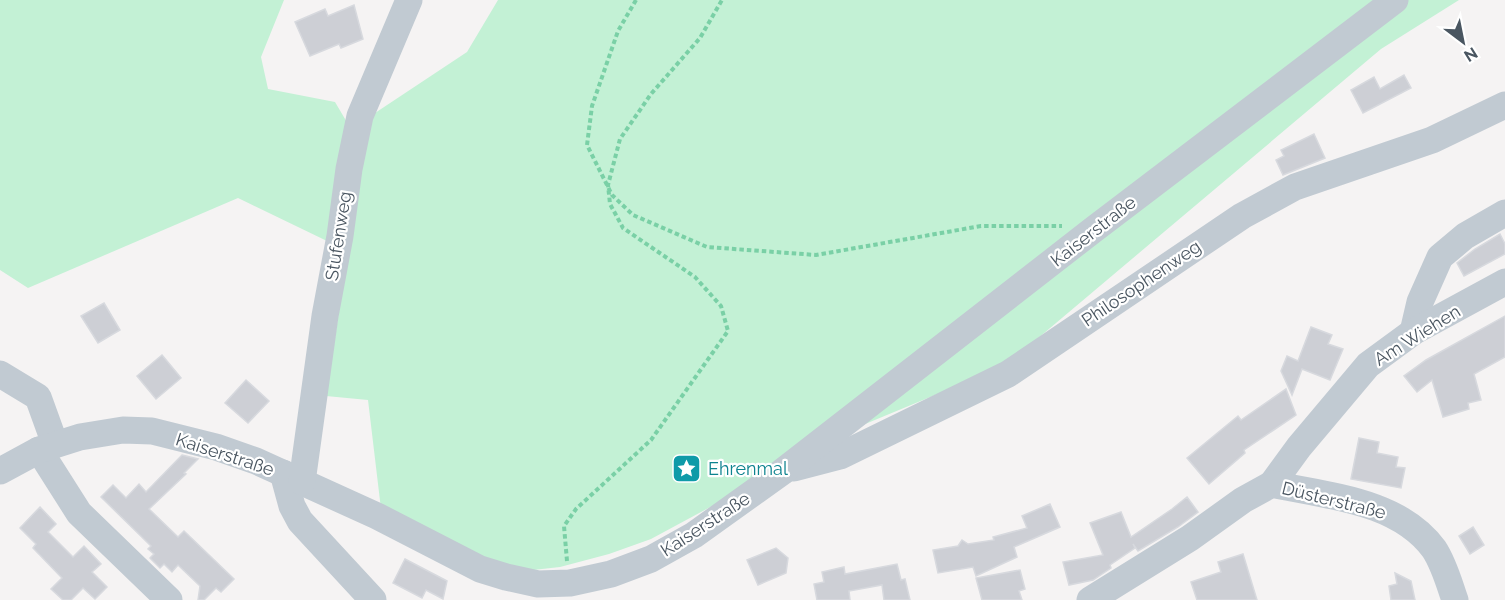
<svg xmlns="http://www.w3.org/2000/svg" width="1505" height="600" viewBox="0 0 1505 600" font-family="Raleway,sans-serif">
  <rect width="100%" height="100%" fill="#f5f3f3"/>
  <g fill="#c3f1d5">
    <polygon points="0,0 284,0 261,57 268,89 335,102 348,124 327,241 238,198 28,288 0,270"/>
    <polygon points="498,0 1459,0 1381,49 1005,366 776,461 727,498 651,539 609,554 560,567 533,570 508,568 381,509 368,400 326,396 369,117 467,52"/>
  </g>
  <g fill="#cdcfd5" stroke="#d7d9de" stroke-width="1.5">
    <polygon points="354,5 363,39 341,48 339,44 310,56 295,22 325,9 328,16"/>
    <polygon points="1404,75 1411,88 1363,113 1351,90 1374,77 1380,89"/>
    <polygon points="1314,134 1325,158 1283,175 1276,160 1284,156 1281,150"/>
    <polygon points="1500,234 1505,244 1505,254 1464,276 1457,263 1475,249"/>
    <polygon points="104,303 120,330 98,343 81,316"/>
    <polygon points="1505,316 1505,357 1474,374 1481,400 1468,403 1469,409 1443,417 1432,380 1417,392 1404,376 1426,360"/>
    <polygon points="1311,327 1332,335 1328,344 1343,349 1330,380 1302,369 1292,395 1281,371 1287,356 1298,361"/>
    <polygon points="162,355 181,378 156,399 137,376"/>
    <polygon points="246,380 269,401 248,423 225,403"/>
    <polygon points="1286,389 1296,415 1244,450 1245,453 1209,484 1187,458 1238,416 1241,420"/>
    <polygon points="1359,438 1379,442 1377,453 1398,457 1396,467 1405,468 1401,488 1351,479"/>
    <polygon points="182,455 198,459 184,473 186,474 149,509 178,537 184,531 234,579 221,592 216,588 204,600 198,600 200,586 178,565 172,572 164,564 160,568 150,558 154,554 148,549 151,546 101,497 113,485 126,498 139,484 146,492"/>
    <polygon points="1187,497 1198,512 1178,527 1138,551 1133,544 1135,548 1110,565 1111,568 1093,580 1069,585 1063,562 1103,555 1090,523 1121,512 1131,537 1172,509"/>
    <polygon points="1050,504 1060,527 1014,547 1017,557 976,576 973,567 938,573 933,550 958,546 962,540 968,544 994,540 993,537 1027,528 1022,516"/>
    <polygon points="40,507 56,524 48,532 73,557 84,546 101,564 92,572 107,587 95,599 83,588 71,600 63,600 51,589 62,578 33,548 36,544 20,528"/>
    <polygon points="1473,527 1484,545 1470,554 1459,536"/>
    <polygon points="776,548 788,558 786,573 758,585 747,560"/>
    <polygon points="1243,554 1257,600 1197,600 1191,582 1221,572 1218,562"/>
    <polygon points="405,559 447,581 443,599 426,590 422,598 393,583"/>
    <polygon points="897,564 901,580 905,579 910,600 884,600 882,585 849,591 850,600 817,600 814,584 824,582 822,572 844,567 845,574"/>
    <polygon points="1020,570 1025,589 1019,591 1022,600 982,600 976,578"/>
    <polygon points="1395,573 1411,581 1415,600 1391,600 1389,586 1397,584"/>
  </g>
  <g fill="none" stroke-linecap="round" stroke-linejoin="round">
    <g stroke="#7ad0a6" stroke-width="4" stroke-dasharray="4.5 3" stroke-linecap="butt">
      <polyline points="636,0 618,31 592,106 587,145 612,195 633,215 707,247 816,255 981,226 1062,226"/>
      <polyline points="567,561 564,526 576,509 651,440 728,331 721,306 695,277 623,228 610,204 608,185 620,139 651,94 700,38 722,0"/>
    </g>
    <g stroke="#c1cad2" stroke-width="27">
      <polyline points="1413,332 1420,302 1440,257 1465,236 1505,213"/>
      <polyline points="0,374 38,397 55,444"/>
      <polyline points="39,450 79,513 169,600"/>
      <polyline points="794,468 840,456 1008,374 1242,216 1295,187 1432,140 1505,105"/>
      <polyline points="0,471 39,450 80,437 123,430 152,431 216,447 256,461 377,516 480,569 506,577 538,584 570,583 611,574 651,559 694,535 782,472 1093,230 1395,0"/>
      <polyline points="283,473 292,506 300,521 373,600"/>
      <polyline points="302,482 325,316 340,236 349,169 360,116 409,0"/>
      <polyline points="1272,484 1299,447 1368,365 1413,332 1505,282"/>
      <path d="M1090,600L1190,538L1243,500L1272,484C1327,496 1398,500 1434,549C1444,564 1449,583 1455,600"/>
    </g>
  </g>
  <defs>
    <symbol id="sight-square" viewBox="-11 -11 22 22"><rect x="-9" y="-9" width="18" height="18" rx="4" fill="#0f9aa8" stroke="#fff"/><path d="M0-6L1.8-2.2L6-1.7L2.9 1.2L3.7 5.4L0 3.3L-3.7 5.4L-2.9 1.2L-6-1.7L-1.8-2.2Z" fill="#fff"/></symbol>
  </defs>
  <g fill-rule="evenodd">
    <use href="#sight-square" x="670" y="452" width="33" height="33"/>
  </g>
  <g text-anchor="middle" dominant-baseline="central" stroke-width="4.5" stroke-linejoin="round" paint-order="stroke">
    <g font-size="18" fill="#4a5661" stroke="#fff">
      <text transform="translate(1093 231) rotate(-38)">Kaiserstraße</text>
      <text transform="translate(338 236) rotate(-81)">Stufenweg</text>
      <text transform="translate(1141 283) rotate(-34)">Philosophenweg</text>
      <text transform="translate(1417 335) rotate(-32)">Am Wiehen</text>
      <text transform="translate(225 454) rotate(18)">Kaiserstraße</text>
      <text transform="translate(1334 500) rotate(14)">Düsterstraße</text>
      <text transform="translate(705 524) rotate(-33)">Kaiserstraße</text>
    </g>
    <g font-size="18" fill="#0d838f" stroke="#fff" text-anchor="start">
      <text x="708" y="468">Ehrenmal</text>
    </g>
  </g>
  <g transform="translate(1463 42) rotate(148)" stroke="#ffffff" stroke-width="4.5" paint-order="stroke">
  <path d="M0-4.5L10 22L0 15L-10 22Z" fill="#4a5661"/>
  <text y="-9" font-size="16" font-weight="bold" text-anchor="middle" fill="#4a5661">N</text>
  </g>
</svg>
